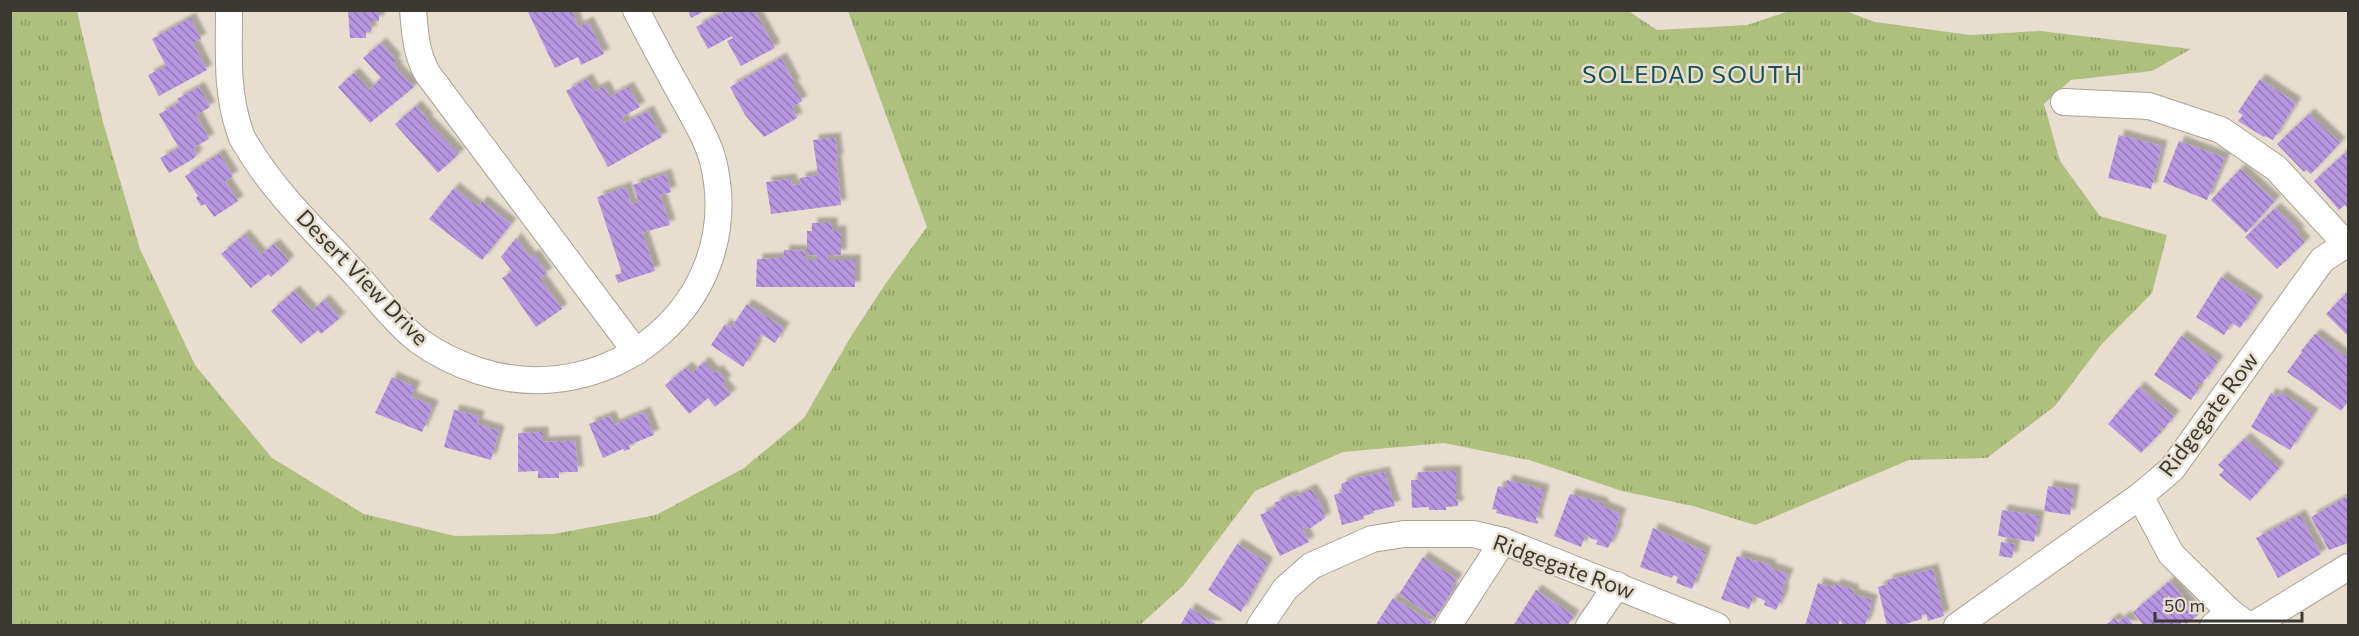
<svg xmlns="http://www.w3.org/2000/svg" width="2359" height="636" viewBox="0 0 2359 636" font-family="Commissioner,sans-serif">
  <defs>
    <pattern id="grass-tufts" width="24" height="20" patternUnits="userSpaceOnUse" patternTransform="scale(1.5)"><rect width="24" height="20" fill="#afc07e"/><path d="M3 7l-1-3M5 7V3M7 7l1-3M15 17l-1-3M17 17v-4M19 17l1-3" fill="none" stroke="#909d68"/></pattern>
    <pattern id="building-back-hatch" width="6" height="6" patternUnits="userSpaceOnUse" patternTransform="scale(1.5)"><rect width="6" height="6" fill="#b696e1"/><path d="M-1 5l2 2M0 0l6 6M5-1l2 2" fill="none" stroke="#957bb7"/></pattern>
    <filter id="shadow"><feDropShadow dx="5.5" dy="-5.5" stdDeviation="1.5" flood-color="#0004"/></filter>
  </defs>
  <rect width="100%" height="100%" fill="#e7ded0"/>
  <polygon fill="url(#grass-tufts)" points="1627,10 1657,30 1747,25 1789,11 1843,10 1875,22 1970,35 2040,31 2191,49 2152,71 2071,80 2044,104 2060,161 2100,216 2167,235 2152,293 2101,345 2055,406 1987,458 1909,460 1755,525 1693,506 1622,491 1529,460 1444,443 1343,452 1255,491 1184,585 1140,625 11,626 10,11 77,11 103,122 140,249 195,365 272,458 364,514 455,536 554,534 656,515 744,468 804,418 850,338 886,283 927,227 848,11"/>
  <g fill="url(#building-back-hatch)" filter="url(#shadow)">
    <polygon points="348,10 379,10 379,21 371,21 371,32 366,32 366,38 350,38"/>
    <polygon points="527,10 572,10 578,27 588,22 604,54 581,65 578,57 555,68"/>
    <polygon points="688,10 707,10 691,18"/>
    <polygon points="727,10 754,10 775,48 741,66 727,41 733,38 732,36 708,49 696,27"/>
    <polygon points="190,18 201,39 193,43 207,70 159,96 148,75 166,66 152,39"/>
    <polygon points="381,43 396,60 393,63 398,68 396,69 414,87 370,123 338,87 354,73 369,90 381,78 363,58"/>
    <polygon points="781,58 795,84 792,85 802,101 792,107 797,118 764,137 745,115 730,87"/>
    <polygon points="587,79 594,91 604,86 610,97 628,87 640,107 622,117 625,123 648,111 662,137 608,167 566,91"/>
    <polygon points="2260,79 2296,103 2273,140 2265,136 2264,137 2238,121 2243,115 2238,112"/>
    <polygon points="199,87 210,107 196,115 209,139 193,148 197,155 193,159 169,173 160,158 179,148 159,114 179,103 177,99"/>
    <polygon points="416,106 428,119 426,120 459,154 438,173 395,124"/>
    <polygon points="2309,114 2340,143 2311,174 2306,170 2304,172 2277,144"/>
    <polygon points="2119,135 2162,146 2151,189 2108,178"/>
    <polygon points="835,138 838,159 836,159 841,205 771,214 766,182 791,179 792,185 801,184 800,178 818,175 813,140"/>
    <polygon points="2179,141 2225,158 2207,200 2163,182"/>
    <polygon points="2347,151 2348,209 2345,205 2339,210 2314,181"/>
    <polygon points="219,154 233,176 225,181 238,201 214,217 205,204 201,206 196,198 198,196 185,176"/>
    <polygon points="2240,169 2275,201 2246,233 2211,200"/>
    <polygon points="666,174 671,192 660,195 670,225 637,234 643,234 655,271 618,283 615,275 622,273 597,197 626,187 631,204 639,202 633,185"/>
    <polygon points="454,188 478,207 482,201 511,224 482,260 429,219"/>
    <polygon points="2275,208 2292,224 2299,232 2297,234 2305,242 2277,269 2245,237"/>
    <polygon points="812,223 832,223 832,231 841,231 841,255 828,255 828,260 855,260 855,287 756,287 757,259 783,258 784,250 805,251 805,260 817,260 817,255 807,255 807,231 812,231"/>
    <polygon points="244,235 261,255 274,244 289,261 271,277 268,274 251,288 221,254"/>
    <polygon points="516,238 530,257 534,255 547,273 540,278 562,309 536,327 502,278 512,271 501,257"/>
    <polygon points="2221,277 2258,301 2240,328 2232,323 2224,335 2196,317"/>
    <polygon points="294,291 312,311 324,300 340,318 321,334 318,330 301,344 271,311"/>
    <polygon points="2348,291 2348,336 2326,314"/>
    <polygon points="747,304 784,328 775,343 761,334 755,344 757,345 743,367 711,345 725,324 731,328"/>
    <polygon points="2315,334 2348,358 2348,401 2341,411 2287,372 2302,352 2301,351"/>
    <polygon points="2181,336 2218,361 2202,384 2198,382 2195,386 2199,388 2191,400 2154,375"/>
    <polygon points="704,362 714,373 717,370 726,381 722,384 731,394 715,407 708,398 689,414 665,385 687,367 692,373"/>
    <polygon points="392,377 415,387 411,397 433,406 422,432 375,413"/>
    <polygon points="2139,387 2174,416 2164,429 2160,425 2158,427 2162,431 2141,453 2108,424"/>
    <polygon points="2280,392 2313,414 2290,450 2251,427 2271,393 2277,397"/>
    <polygon points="454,410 479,416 477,424 499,431 491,460 444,447"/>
    <polygon points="645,412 654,435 629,445 630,449 624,451 623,449 603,458 589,424 610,416 614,425"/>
    <polygon points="543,432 543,442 575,441 578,472 559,472 559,478 538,478 538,471 518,472 518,433"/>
    <polygon points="2245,438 2279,468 2250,501 2219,475 2224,470 2218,465"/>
    <polygon points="1456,471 1456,501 1458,501 1458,506 1446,507 1446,510 1429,510 1429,507 1412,508 1411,480 1418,480 1418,472"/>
    <polygon points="1384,472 1395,506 1373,511 1374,513 1363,516 1364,519 1342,525 1334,495 1343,492 1341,484 1355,478"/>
    <polygon points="1507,480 1544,490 1536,520 1538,521 1538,524 1496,513 1497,510 1492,509 1498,486 1505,488"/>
    <polygon points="2048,486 2074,490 2070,515 2044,511"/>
    <polygon points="1311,489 1322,506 1325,518 1309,529 1302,527 1309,542 1280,556 1260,515 1276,507 1274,503 1292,495 1293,498"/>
    <polygon points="1570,494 1602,503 1604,507 1621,514 1616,526 1617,530 1608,548 1596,544 1598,540 1592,539 1586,534 1581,547 1554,536"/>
    <polygon points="2348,496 2348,543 2329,550 2311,517"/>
    <polygon points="2002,510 2039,516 2034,542 1998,536"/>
    <polygon points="2300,515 2321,554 2278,578 2256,538"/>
    <polygon points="1653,528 1706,552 1692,589 1676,583 1678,577 1673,575 1672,578 1640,567"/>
    <polygon points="2001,542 2015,544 2012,558 1999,556"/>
    <polygon points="1237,544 1268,563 1241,612 1208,590"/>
    <polygon points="1737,556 1771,565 1770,568 1788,574 1783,587 1783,595 1776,610 1764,605 1765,601 1754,595 1749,609 1721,599"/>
    <polygon points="1423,557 1457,579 1451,588 1453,590 1435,618 1399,594"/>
    <polygon points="1933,569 1944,616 1928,621 1926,614 1921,615 1922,619 1898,626 1887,626 1878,587 1888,584 1887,580"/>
    <polygon points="2170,581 2198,615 2186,624 2183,621 2180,624 2181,626 2144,626 2133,612"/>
    <polygon points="1818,583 1834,588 1835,584 1851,589 1854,591 1853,594 1872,600 1868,618 1864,626 1843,626 1840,619 1838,626 1805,626"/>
    <polygon points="1536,590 1574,616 1567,626 1513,626"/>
    <polygon points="1393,598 1432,622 1429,626 1375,626"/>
    <polygon points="1190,608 1219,626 1180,626"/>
    <polygon points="2126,616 2134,626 2105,626 2114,618 2118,622"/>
  </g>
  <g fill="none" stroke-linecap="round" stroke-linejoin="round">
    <defs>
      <g id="minor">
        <path d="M229,10C229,52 226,92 240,132C242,140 248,147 252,154C281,200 323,238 359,278C378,299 397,324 419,341C437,354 458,364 479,371C609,413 745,304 714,165C709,142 696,122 685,101C668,71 652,41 636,10"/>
        <path d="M413,10C415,33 416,53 427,73L636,352"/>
        <polyline points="2064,102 2149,106 2221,130 2276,168 2346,244"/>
        <polyline points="2140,496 2171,554 2230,612 2249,626"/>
        <polyline points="1260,626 1285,589 1311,566 1372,539 1404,534 1473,534 1503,541 1717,626"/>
        <polyline points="1448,626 1503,541"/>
        <polyline points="1589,626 1617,585"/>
        <polyline points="1957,626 2140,496 2172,469 2322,260 2348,243"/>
        <polyline points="2213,626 2230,612"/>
        <polyline points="2252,626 2348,567"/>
      </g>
    </defs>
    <use href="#minor" stroke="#aaa295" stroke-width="28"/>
    <use href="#minor" stroke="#fff" stroke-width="26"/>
  </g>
  <g text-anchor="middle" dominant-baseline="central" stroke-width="5" stroke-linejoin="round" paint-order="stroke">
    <g font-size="22" fill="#3c3933" stroke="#e7ded0">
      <text transform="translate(363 277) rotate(46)">Desert View Drive</text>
      <text transform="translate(2208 414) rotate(-53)">Ridgegate Row</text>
      <text transform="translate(1564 566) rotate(20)">Ridgegate Row</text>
    </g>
    <g font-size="24" letter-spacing="1.5" fill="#165258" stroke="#e7ded0">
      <text x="1693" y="73">SOLEDAD SOUTH</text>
    </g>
  </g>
  <rect width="2359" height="636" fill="none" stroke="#3c3933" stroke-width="24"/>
  <path d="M2155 612v9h147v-9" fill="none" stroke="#3c3933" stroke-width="3"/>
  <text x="2164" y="612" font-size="18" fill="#3c3933" stroke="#e7ded0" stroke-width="4.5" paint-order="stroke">50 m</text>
</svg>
